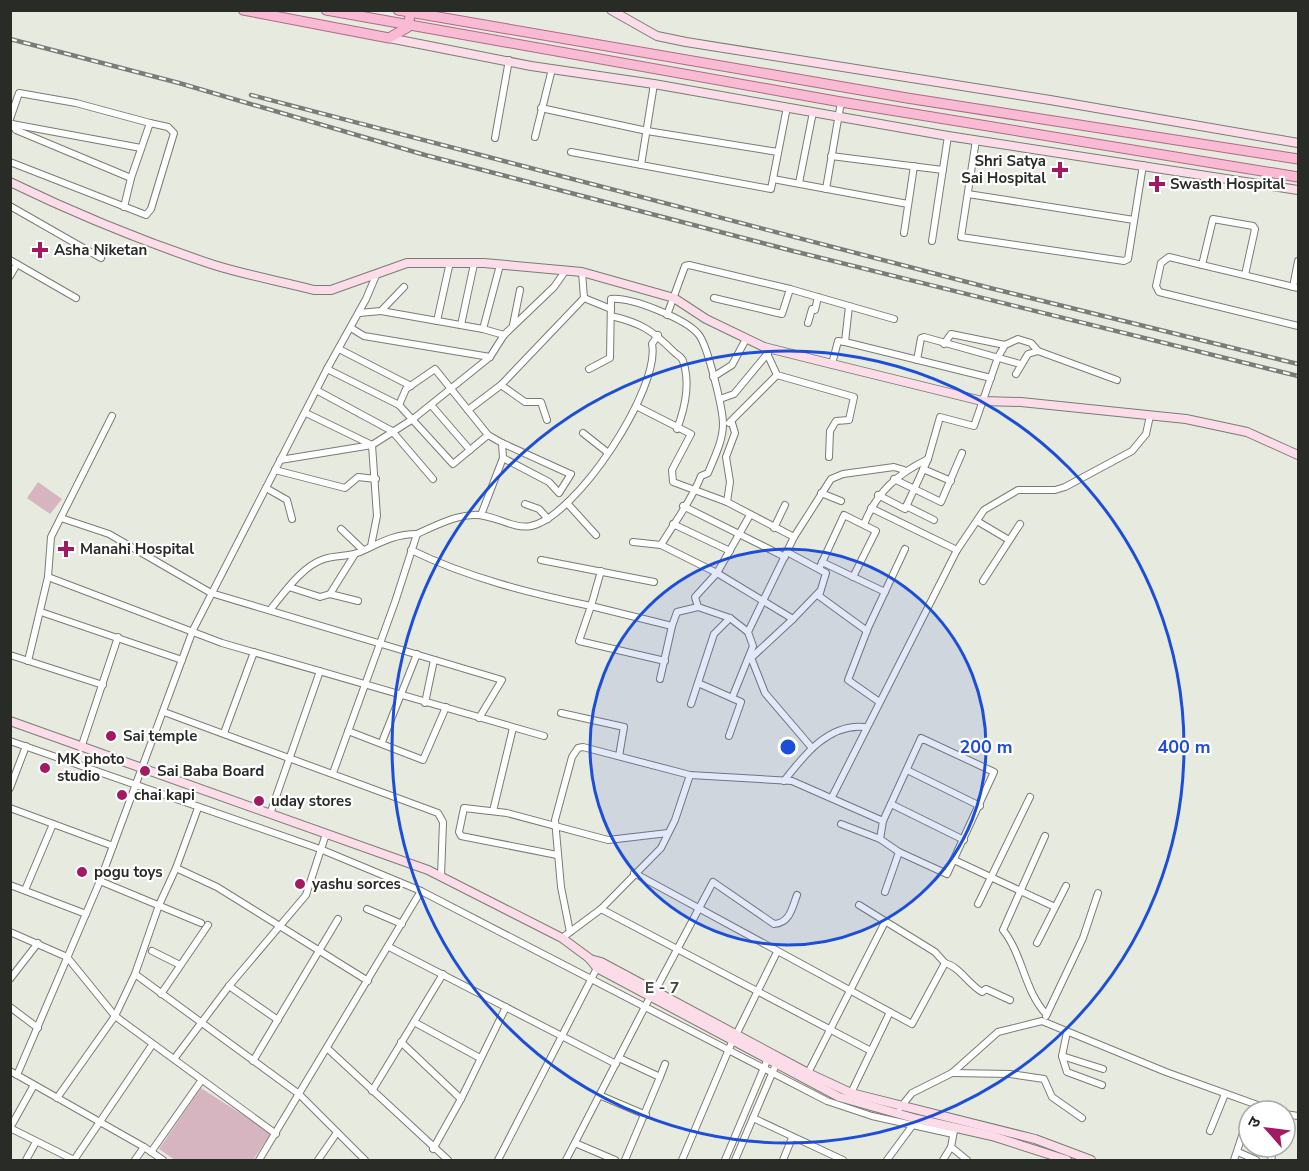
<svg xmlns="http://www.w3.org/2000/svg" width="1309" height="1171" viewBox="0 0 1309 1171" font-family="'Nunito Sans','Noto Sans Devanagari',sans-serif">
  <rect width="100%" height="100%" fill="#e7eadf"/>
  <g fill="#d6b5c0">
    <polygon points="38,482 62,499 50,514 27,498"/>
    <polygon points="201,1088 271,1133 253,1160 175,1160 159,1149"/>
  </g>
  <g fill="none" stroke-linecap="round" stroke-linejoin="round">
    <defs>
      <g id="street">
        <polyline points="541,108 647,131 778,152"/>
        <polyline points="10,119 19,93 76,103 150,123 131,178 16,130 12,124"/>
        <polyline points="12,124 141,148"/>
        <polyline points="535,137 552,69"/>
        <polyline points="495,138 509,60"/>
        <polyline points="976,140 961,237 1124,261 1128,259 1143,165"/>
        <polyline points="571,152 771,189 787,107"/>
        <polyline points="831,156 943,170"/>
        <polyline points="10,162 146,215 151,209 174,133 168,127 150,123"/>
        <polyline points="641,165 654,84"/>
        <polyline points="773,179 908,204"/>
        <polyline points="799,183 813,112"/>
        <polyline points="826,189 841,102"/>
        <polyline points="968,194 1134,220"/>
        <polyline points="10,206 101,258"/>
        <polyline points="124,207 131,178"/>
        <polyline points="904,233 914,166"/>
        <polyline points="932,241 948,136"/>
        <polyline points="10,260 76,298"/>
        <polyline points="1202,265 1213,219 1253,226 1255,229 1245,275"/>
        <polyline points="10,276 17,264"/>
        <polyline points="1293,287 1298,261"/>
        <polyline points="1298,288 1169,257 1161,263 1156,286 1159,292 1298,326"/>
        <polyline points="584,298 611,309"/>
        <polyline points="714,298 782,314 790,289"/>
        <polyline points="381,311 483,329 504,335"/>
        <polyline points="359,313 381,311 404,287"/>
        <polyline points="667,315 685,266 689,265 790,289 894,319"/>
        <path d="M611,316C641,323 652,330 674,352C677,355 682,357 683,361C691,384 685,408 677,429"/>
        <polyline points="437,321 450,262"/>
        <polyline points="808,323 812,309 815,310 818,297"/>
        <polyline points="461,325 474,264"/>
        <polyline points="513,325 520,290"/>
        <polyline points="351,328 364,336 490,357"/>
        <polyline points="483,329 500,265"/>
        <polyline points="845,342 991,378"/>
        <polyline points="944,344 951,334 1005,345"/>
        <polyline points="764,347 777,375 854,397 849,420 836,421 830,431 829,457"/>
        <polyline points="339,349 411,386"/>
        <polyline points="917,360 921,338 924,337 1020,364"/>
        <polyline points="832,364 838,341 845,342 849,306"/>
        <polyline points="327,369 399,405 453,464 488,435"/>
        <path d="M589,369L610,358L611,299C631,297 687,319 699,335C708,347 723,409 723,424C723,441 714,458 708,473L701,476C692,500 674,523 661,545"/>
        <polyline points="1016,374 1028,354 1038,351"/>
        <polyline points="713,377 732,365 746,339"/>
        <polyline points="501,385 525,402 541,402 547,420"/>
        <polyline points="318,391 392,431 433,479"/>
        <polyline points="720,399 734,394 768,353"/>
        <polyline points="399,405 406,389 435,369 488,435 502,443 503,458 481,515"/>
        <polyline points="432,406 470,450"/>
        <polyline points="636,406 691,434 672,470 673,482 727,502 794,537"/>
        <polyline points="468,410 501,385 584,298 582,272"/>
        <polyline points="306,413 372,445 377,516 371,546"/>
        <polyline points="729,423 777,375"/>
        <polyline points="583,433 607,452"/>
        <polyline points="502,443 568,473 571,474 559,493 549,482 503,458"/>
        <polyline points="280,460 372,445 413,419 490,357 504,335 554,287 566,270"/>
        <polyline points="923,469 951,481"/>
        <polyline points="275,470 345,488 358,477 376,479"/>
        <polyline points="894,479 941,502 962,453"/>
        <polyline points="266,488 287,500 292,519"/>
        <polyline points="821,493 841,501"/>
        <polyline points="878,495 905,509 928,459 940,417 974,426 998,357 1005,345 1018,339 1031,343 1038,351 1117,380"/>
        <polyline points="727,502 730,482 726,457 735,433 732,423"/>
        <polyline points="567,503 596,535"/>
        <polyline points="525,504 539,509 548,519"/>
        <polyline points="683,506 785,557"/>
        <polyline points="906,506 934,520"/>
        <polyline points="871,508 957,550"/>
        <polyline points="61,518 109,534 211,593 502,680 479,718"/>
        <polyline points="977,521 1009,540"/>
        <polyline points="673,524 730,551"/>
        <path d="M864,524C877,492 897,474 928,459"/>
        <polyline points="774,528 785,505"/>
        <polyline points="341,529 363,550"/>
        <polyline points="633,542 661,545 717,573 793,619 751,658"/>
        <path d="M411,550C469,578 529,593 591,606L579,641L665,661"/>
        <polyline points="787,552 826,573 819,596 867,631"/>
        <polyline points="541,560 654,582"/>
        <polyline points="822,562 885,592"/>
        <polyline points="819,569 844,515 876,531 853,577"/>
        <polyline points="601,571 591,606 672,626 677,612 698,607"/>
        <polyline points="48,577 222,643 544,736"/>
        <polyline points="983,581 1020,524"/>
        <polyline points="289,587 320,597 330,594 358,601"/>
        <polyline points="330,594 355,554"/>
        <path d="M270,610C284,593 302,566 324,559C336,555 348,557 360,552C380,543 394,534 417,534"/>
        <polyline points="41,612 182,660"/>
        <polyline points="793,619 819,592"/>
        <polyline points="748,632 730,618 698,607 695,597 717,573 750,515"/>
        <polyline points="10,655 103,685"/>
        <polyline points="750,655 765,693 812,748"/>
        <polyline points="28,661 48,577 51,537 112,416"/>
        <polyline points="660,679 672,626"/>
        <polyline points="698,683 741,702 729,736"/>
        <polyline points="732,698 753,646 748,632 794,537 831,479 843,474 894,467 904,470"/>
        <polyline points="878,701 848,680 868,628 905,549"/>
        <polyline points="425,703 434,660"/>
        <polyline points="691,704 714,634 730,618"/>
        <polyline points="164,712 438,813 443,822 441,876"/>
        <polyline points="561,713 624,727 619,756"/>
        <polyline points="348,731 423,760 446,707"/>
        <polyline points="224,733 254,652"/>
        <polyline points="10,741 320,849 421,891 827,1101 872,1116 953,1134"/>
        <polyline points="382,742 417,654"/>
        <polyline points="81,748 118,637"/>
        <polyline points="907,770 980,806"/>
        <path d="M333,773L395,602L417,534C434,526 454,516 473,515C492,513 513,530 531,526C576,517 661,388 652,344L658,335"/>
        <path d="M784,781C804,755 829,723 865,727"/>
        <polyline points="10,788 26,746"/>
        <polyline points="832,797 957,550 984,510 1018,490 1055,490 1065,487 1132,451 1146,434 1150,416"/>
        <polyline points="891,804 964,840"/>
        <polyline points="10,808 113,846"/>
        <polyline points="493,811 513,728"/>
        <polyline points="270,814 320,671"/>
        <polyline points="841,824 880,839"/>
        <path d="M1045,836L1003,930C1023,955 1024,990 1046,1014"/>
        <polyline points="557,855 461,836 459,832 464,808 507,813 608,840 668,833"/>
        <polyline points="954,860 1055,907"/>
        <polyline points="176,868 217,887 368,981"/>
        <polyline points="634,873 912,1024 945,963 935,952 859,905"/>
        <polyline points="100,881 201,923"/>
        <polyline points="10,885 86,914"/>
        <polyline points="25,890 53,824"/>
        <polyline points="885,892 899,852"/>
        <polyline points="978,904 1030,797"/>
        <polyline points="367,909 402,924"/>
        <polyline points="601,909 871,1051"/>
        <polyline points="10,932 67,957 115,1016 276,1134"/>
        <polyline points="570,932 561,887 555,820 572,757 578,748 583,747 690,775 792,781 883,821 880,839 899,852 947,874 994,772 921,738 883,821"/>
        <polyline points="562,938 601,909 661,848 675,820 690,775"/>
        <polyline points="1037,943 1066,886"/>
        <polyline points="389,947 616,1064"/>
        <polyline points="152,951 180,965"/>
        <path d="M945,963C960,967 968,984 982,992L986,989L1010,1000"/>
        <polyline points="135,974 299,1094 365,1160"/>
        <polyline points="10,979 38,943"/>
        <polyline points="229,986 278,1020"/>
        <path d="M655,991L713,882L774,924C790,923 792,908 797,895"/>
        <polyline points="161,994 208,925"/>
        <polyline points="10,1007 38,1028"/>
        <polyline points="1046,1016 1083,938 1098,893"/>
        <polyline points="414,1022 480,1058"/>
        <polyline points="1067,1032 1062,1056 1067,1072 1102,1085"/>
        <polyline points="736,1035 777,952"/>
        <polyline points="401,1042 461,1099"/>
        <polyline points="328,1049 448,1160"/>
        <polyline points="1062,1056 1103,1069"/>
        <polyline points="619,1058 660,1077 625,1160"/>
        <polyline points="174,1059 229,986 306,895 326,834"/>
        <polyline points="253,1061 338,919"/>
        <polyline points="10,1071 144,1147 163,1160"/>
        <polyline points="808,1073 885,922"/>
        <polyline points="952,1073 1010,1074 1044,1079 1052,1097 1082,1118"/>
        <polyline points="17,1075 100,881 193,630 327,369 366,299 377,273"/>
        <polyline points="660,1077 665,1064"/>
        <polyline points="372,1091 443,974"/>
        <polyline points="851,1093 890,1012"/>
        <polyline points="599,1095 646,1115"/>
        <polyline points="57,1098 115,1016 135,974 159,905 176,868 198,808"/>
        <polyline points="900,1108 912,1093 952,1073 998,1032 1042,1021 1166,1072 1274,1111"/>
        <polyline points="1285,1114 1298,1116"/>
        <polyline points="753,1118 843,1160"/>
        <polyline points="10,1128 74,1160"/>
        <polyline points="10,1128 34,1085"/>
        <polyline points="1210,1131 1225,1094"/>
        <polyline points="575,1143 615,1160"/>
        <polyline points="951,1147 967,1160"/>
        <polyline points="433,1149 461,1099 506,1007"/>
        <polyline points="151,1152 201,1081"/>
        <polyline points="1238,1152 1256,1160"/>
        <polyline points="26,1160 36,1142"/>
        <polyline points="74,1160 152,1045"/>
        <polyline points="135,1160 144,1147"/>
        <polyline points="259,1160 421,891"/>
        <polyline points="318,1160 336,1134"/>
        <polyline points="498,1160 598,966"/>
        <polyline points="566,1160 650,997"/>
        <polyline points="682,1160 732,1042"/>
        <polyline points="725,1160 769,1056"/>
        <polyline points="735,1160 777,1062"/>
        <polyline points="783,1160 792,1138"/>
        <polyline points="887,1160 915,1122"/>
        <polyline points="943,1160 951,1147 954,1131"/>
        <polyline points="1234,1160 1243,1133"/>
        <polyline points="1271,1160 1274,1147"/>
      </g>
      <g id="secondary">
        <polyline points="611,10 657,36 686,42 1050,100 1298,143"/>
        <polyline points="389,38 531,66 654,84 948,136 1298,190"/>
        <path d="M10,182C76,214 142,241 211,264C245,275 280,281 314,290H331L407,263H484L582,272L674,298L706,319L764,347L832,364L982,401L1021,402L1186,419L1247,432L1298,455"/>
        <polyline points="10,721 428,870 562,938 589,958 597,968 839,1097 917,1119 992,1136 1067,1160"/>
        <polyline points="590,959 601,962 808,1073 851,1093 1035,1139 1091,1160"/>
      </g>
      <g id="primary">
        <polyline points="243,10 389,38 408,27 411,10"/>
        <polyline points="326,10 841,102 1298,177"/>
        <polyline points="398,10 907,98 1298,159"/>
      </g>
    </defs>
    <use href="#street" stroke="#7a7c73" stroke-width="8"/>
    <use href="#secondary" stroke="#7a7c73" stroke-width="10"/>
    <use href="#primary" stroke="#ae6a84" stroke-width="11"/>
    <use href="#street" stroke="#fff" stroke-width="6"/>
    <use href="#secondary" stroke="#fcdce9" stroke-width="8"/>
    <use href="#primary" stroke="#f9bad3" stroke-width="9"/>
    <defs>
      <g id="rail">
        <polyline points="10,39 179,83 425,155 793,251 1298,376"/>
        <polyline points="251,95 990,288 1298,364"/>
      </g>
    </defs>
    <use href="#rail" stroke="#7a7d76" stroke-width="4.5"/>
    <use href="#rail" stroke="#fff" stroke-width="2" stroke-dasharray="7" stroke-linecap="butt"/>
  </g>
  <circle cx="788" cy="747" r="198" fill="#1d4ed8" fill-opacity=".12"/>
  <g fill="none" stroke="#1d4ed8" stroke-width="3">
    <circle cx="788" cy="747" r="198"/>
    <circle cx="788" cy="747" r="396"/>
  </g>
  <g fill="#a31a62" stroke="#fff" stroke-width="2">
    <path d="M1057 161h6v6h6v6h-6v6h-6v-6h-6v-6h6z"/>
    <path d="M1154 175h6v6h6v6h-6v6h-6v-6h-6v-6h6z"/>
    <path d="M37 241h6v6h6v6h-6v6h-6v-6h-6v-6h6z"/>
    <path d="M63 540h6v6h6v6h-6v6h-6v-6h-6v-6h6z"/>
    <circle cx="111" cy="736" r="6"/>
    <circle cx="45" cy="768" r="6"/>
    <circle cx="145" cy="771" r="6"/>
    <circle cx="122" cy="795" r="6"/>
    <circle cx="259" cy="801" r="6"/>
    <circle cx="82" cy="872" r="6"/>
    <circle cx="300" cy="884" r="6"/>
  </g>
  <g text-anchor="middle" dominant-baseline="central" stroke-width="4.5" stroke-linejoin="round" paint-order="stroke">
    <g font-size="15" font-weight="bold" fill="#292b27" stroke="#fff" text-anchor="start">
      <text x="1046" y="161" text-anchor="end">Shri Satya<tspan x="1046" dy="17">Sai Hospital</tspan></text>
      <text x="1170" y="184">Swasth Hospital</text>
      <text x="54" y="250">Asha Niketan</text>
      <text x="80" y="549">Manahi Hospital</text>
      <text x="123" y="736">Sai temple</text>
      <text x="57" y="759">MK photo<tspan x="57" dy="17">studio</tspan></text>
      <text x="157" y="771">Sai Baba Board</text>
      <text x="134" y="795">chai kapi</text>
      <text x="271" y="801">uday stores</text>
      <text x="94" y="872">pogu toys</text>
      <text x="312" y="884">yashu sorces</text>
    </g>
    <g font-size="16" font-weight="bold" fill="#43463d" stroke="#fff">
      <text x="662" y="988">E - 7</text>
    </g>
  </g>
  <circle cx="788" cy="747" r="9" fill="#1d4ed8" stroke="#fff" stroke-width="3"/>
  <g font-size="18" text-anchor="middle" font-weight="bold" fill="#1d4ed8" stroke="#fff" stroke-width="4.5" stroke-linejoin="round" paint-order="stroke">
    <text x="986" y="753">200 m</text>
    <text x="1184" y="753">400 m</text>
  </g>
  <rect width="1309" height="1171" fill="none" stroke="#292b27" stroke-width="24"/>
  <g transform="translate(1267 1129) rotate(298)"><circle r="28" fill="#ffffff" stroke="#a9aaa9" stroke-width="1.5"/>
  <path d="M0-4.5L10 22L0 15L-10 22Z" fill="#a31a62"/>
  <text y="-9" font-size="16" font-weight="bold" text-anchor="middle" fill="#292b27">उ</text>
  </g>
</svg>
